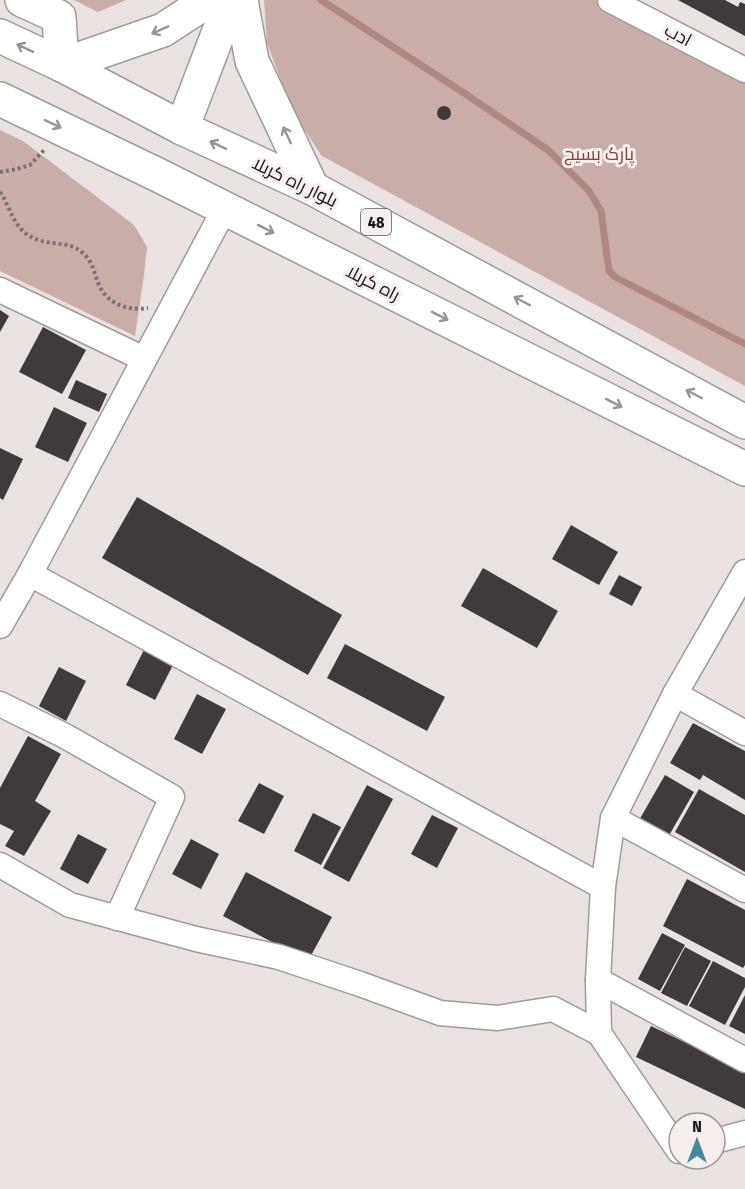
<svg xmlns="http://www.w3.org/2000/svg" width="745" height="1189" viewBox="0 0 745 1189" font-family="'Fira Sans Condensed',Cairo,sans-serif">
  <rect width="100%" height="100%" fill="#e9e2e1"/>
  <g fill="#c9ada9">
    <polygon points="74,0 126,0 98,12"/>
    <polygon points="264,0 595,0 745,80 745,386 322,156 293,113 267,43"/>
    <polygon points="0,130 23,141 134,225 147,247 144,275 135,336 0,271"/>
  </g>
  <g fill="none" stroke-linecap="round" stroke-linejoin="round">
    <polyline stroke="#ae8984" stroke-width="7" points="321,0 467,95 548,150 589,191 601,211 609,271 615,277 745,344"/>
  </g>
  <g fill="#403b3a">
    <polygon points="678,0 725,0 738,7 740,2 745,4 745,36"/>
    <circle cx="444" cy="113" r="7"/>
    <polygon points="0,310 9,316 0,332"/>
    <polygon points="43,327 86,350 62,394 19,372"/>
    <polygon points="76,380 107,394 99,412 68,398"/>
    <polygon points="54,407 87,423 68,462 35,447"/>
    <polygon points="0,448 23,459 3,500 0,498"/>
    <polygon points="137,497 342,615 308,675 102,558"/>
    <polygon points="571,525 618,552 599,585 552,559"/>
    <polygon points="483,568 558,611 537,648 461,606"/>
    <polygon points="619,575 642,587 632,606 609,594"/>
    <polygon points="345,644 445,697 427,731 327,678"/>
    <polygon points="144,650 173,665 155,700 126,685"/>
    <polygon points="59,667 86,681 66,721 39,706"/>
    <polygon points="197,694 226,709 202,754 174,739"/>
    <polygon points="693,723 745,751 745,800 703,775 700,780 670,763"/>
    <polygon points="28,736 61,754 35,801 51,811 24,856 5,846 14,831 0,824 0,788"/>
    <polygon points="665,775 694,792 667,839 638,822"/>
    <polygon points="259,783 284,796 264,834 238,821"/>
    <polygon points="367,785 393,799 349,882 323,868"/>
    <polygon points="699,789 745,815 745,872 675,832"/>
    <polygon points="313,813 341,827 321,865 294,851"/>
    <polygon points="432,815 458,828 437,868 411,854"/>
    <polygon points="78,834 107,849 88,884 60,869"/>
    <polygon points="191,839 219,854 201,889 172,874"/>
    <polygon points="246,872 332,917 308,961 223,916"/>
    <polygon points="687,879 745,910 745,965 743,968 663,926"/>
    <polygon points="662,933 685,945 660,991 638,979"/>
    <polygon points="685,947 711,961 687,1006 661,993"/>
    <polygon points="713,961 745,978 745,987 725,1025 689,1006"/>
    <polygon points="745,995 745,1034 729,1026"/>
    <polygon points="651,1026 745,1071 745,1109 636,1057"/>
  </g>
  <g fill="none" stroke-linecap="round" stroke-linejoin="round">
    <defs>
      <g id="street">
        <polyline points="610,0 745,70"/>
        <polyline points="0,290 144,359"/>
        <polyline points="30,574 603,887"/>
        <polyline points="0,626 30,574 225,208"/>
        <polyline points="675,694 745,733"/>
        <polyline points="0,704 65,736 172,797 117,918"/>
        <polyline points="613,818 745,890"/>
        <polyline points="0,865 70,905 196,939 279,957 360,984 440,1013 497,1018 553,1009 599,1033"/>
        <polyline points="598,980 745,1060"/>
        <polyline points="715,1141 745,1133"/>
        <polyline points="679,1151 599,1033 598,980 603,887 613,818 675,694 745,572"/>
      </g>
      <g id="secondary">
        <polyline points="22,0 59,17 62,65"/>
        <polyline points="182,128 231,0"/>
      </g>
      <g id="primary">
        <polyline points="241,0 252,61 312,188"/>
        <polyline points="0,36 62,65 182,128 312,188 745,422"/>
        <polyline points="62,65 163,30 209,0"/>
        <polyline points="0,99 158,175 745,469"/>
      </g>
    </defs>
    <use href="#street" stroke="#a19a99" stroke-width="27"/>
    <use href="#secondary" stroke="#a19a99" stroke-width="36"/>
    <use href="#primary" stroke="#a19a99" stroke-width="36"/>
    <g stroke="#797474" stroke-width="4" stroke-dasharray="3 3" stroke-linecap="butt">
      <polyline points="0,172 17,169 30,165 45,149"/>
      <path d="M0,192C8,203 11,218 21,229C42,251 65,236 84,254C94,263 94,275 100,287C109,305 129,311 148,308"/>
    </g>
    <use href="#street" stroke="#fff" stroke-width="24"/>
    <use href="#secondary" stroke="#fff" stroke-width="33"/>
    <use href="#primary" stroke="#fff" stroke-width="33"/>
  </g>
  <defs><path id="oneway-shaft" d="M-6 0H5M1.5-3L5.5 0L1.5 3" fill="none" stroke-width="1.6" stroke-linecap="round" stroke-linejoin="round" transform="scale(1.5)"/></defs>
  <g stroke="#979696">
    <use href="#oneway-shaft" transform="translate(160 30) rotate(156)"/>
    <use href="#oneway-shaft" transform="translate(25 48) rotate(-155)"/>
    <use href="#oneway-shaft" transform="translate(53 124) rotate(25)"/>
    <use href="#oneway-shaft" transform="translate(287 135) rotate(-115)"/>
    <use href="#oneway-shaft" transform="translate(218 145) rotate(-155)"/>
    <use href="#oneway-shaft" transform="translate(266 229) rotate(27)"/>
    <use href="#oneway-shaft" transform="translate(522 301) rotate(-152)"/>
    <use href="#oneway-shaft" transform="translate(440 316) rotate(27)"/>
    <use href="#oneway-shaft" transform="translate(694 394) rotate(-152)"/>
    <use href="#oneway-shaft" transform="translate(614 403) rotate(27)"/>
  </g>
  <g text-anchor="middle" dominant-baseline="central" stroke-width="6" stroke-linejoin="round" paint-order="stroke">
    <rect fill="#f6efee" stroke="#5a5656" stroke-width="1.5" x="361" y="209" width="30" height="26" rx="4.5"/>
    <g font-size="16" font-weight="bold" fill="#171515">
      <text x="376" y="222">48</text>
    </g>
    <g font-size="18" fill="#171515" stroke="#f6efee">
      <text transform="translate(678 35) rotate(28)">ادب</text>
      <text transform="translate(295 182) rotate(26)">بلوار راه کربلا</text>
      <text transform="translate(373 283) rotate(27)">راه کربلا</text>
    </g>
    <g font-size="18" fill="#7c453f" stroke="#f6efee">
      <text x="599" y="154">پارک بسیج</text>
    </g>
  </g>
  <g transform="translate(697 1141)"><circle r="28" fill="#f6efee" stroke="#9d9897" stroke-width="1.5"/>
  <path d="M0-4.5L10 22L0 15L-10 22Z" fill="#458b95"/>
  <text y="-9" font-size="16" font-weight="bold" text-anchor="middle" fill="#171515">N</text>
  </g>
</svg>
